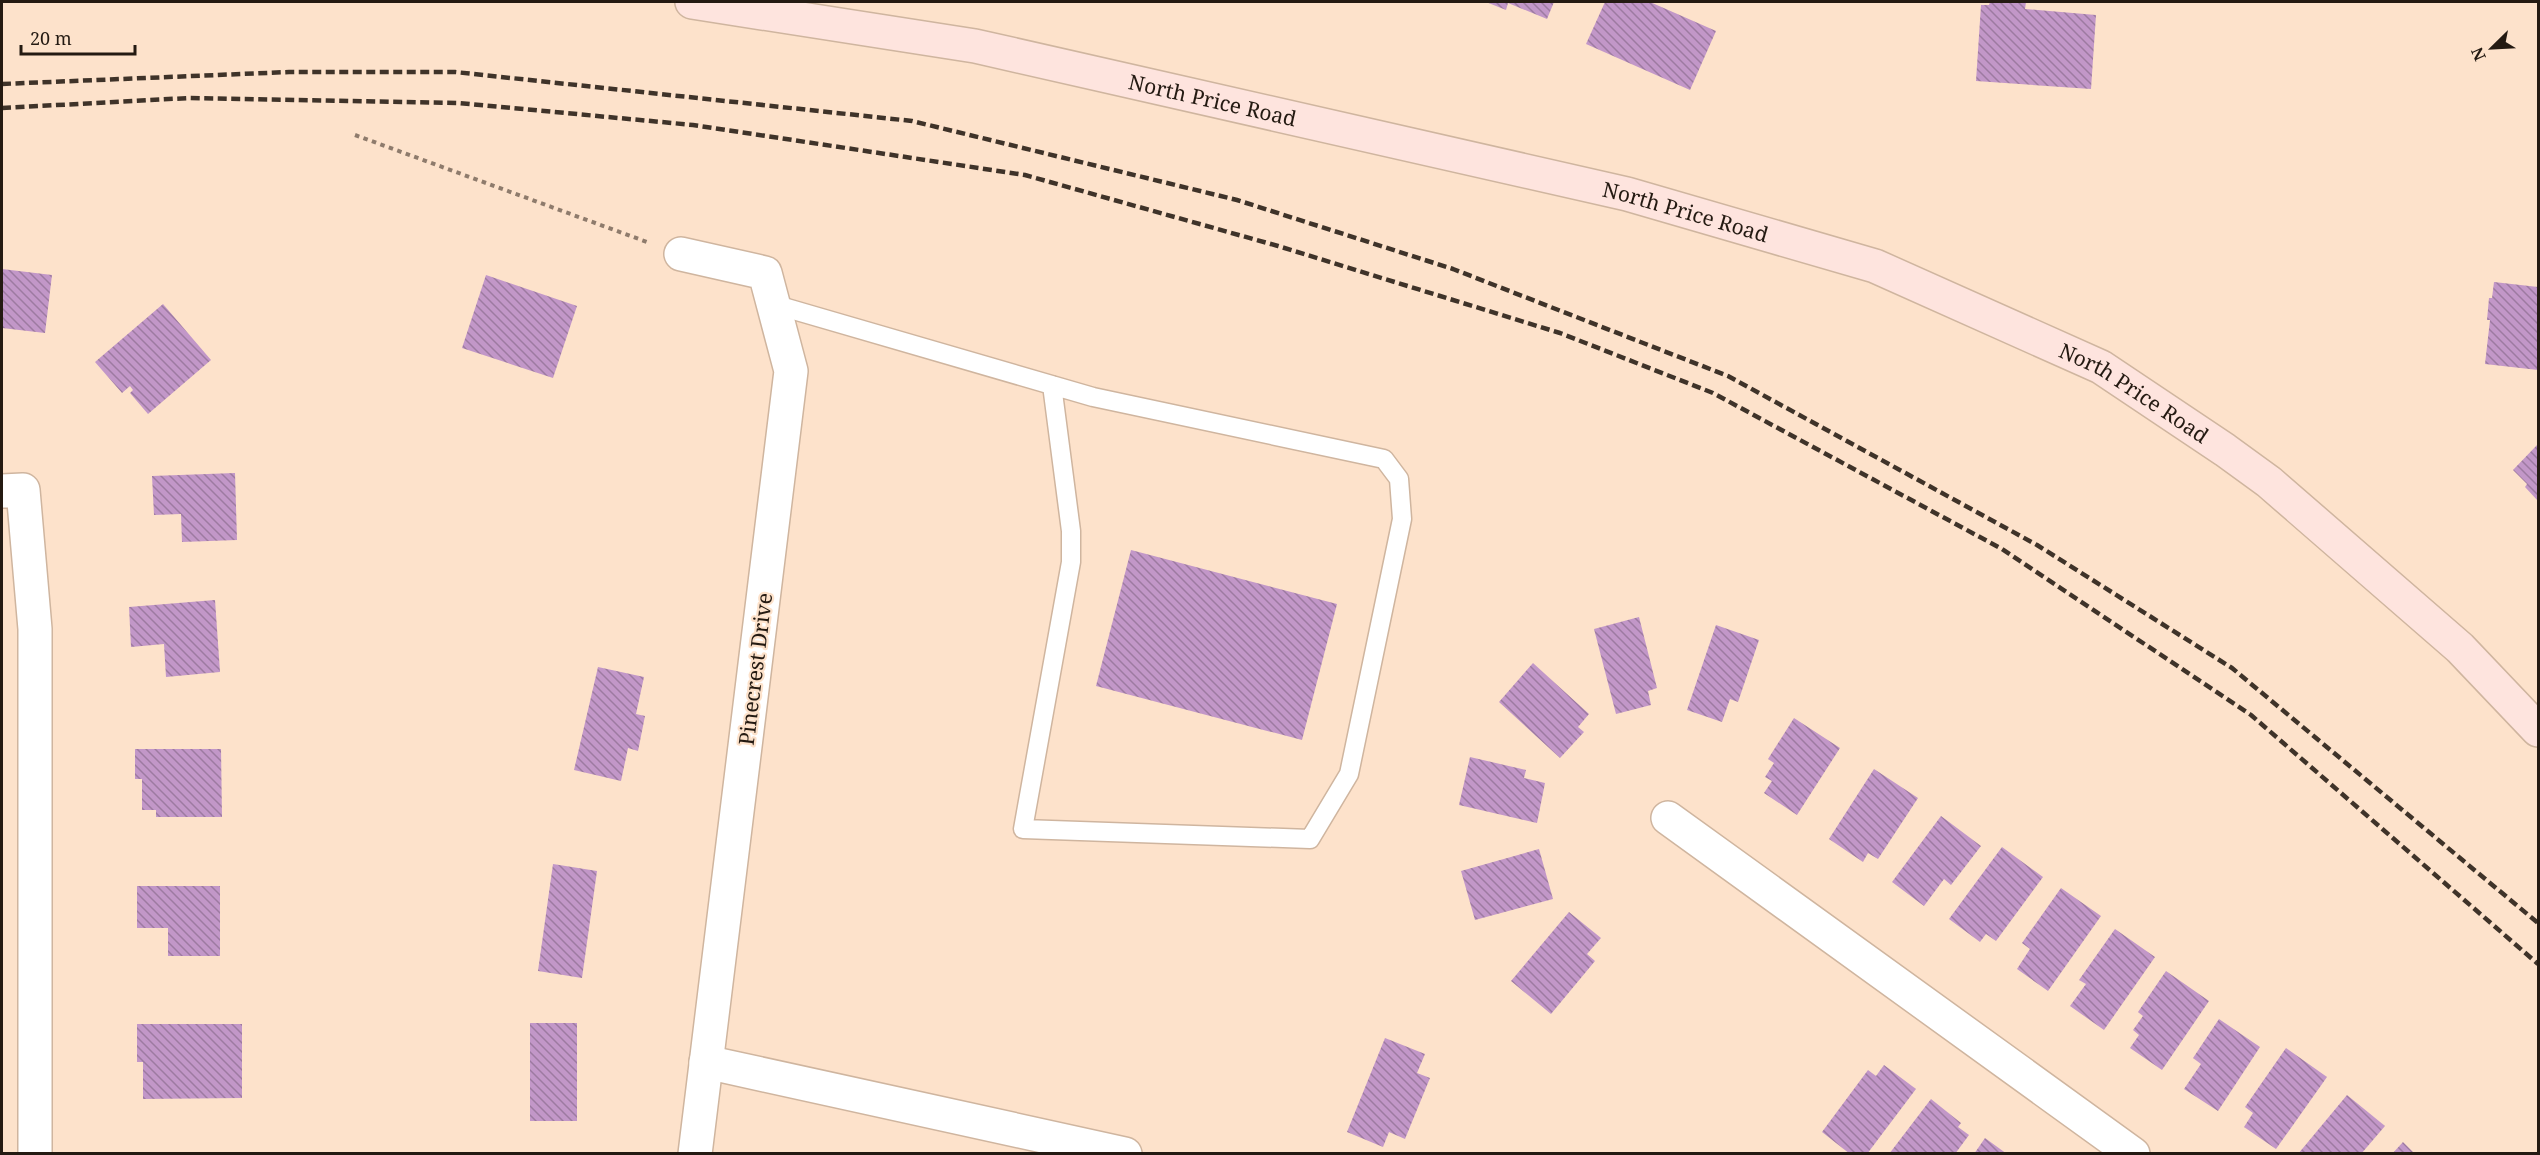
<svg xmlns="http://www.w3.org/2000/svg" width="2540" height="1155" viewBox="0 0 2540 1155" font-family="'Noto Serif',serif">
  <defs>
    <pattern id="building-back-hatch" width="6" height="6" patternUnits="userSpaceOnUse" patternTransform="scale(1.5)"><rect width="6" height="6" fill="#c297c8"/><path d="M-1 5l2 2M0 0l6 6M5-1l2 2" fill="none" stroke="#9d7aa1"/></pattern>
  </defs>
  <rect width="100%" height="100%" fill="#fde2cb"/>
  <g fill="url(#building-back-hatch)">
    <polygon points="1486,2 1554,2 1547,19 1508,3 1506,10"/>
    <polygon points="1605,2 1650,2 1716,31 1690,90 1586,44"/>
    <polygon points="1990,2 2026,2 2025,9 2096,15 2091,89 1976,81 1981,5 1989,5"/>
    <polygon points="2,269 52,275 45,333 2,328"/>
    <polygon points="486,275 577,306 553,378 462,348"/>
    <polygon points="2494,282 2538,287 2538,370 2485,364 2490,320 2487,320 2489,298 2492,298"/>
    <polygon points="163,304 211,360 148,414 130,393 133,390 130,386 122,393 95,362"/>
    <polygon points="2538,444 2538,501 2525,487 2527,484 2513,470"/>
    <polygon points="235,473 237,540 182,542 181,514 154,515 152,476"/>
    <polygon points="1131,550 1337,604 1302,740 1096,686"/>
    <polygon points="215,600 220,672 166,677 164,644 131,647 129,607"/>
    <polygon points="1639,617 1657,688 1648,691 1651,705 1616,714 1594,629"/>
    <polygon points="1716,625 1759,640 1738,702 1730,699 1722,722 1687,710"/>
    <polygon points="1533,663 1589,714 1578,727 1584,732 1560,758 1499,702"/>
    <polygon points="598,667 644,677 636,714 645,716 638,751 628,748 621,781 574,770"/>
    <polygon points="1794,718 1840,748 1797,815 1764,793 1772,781 1765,777 1774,763 1768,759"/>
    <polygon points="135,749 221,749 222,817 156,817 156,810 142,810 142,779 135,779"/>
    <polygon points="1470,757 1526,770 1524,778 1545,783 1537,823 1459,805"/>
    <polygon points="1874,769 1918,798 1878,859 1868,853 1863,862 1829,839"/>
    <polygon points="1941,816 1981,846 1951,885 1944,879 1924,906 1892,882"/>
    <polygon points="2002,847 2043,877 1996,941 1986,934 1980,942 1949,919"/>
    <polygon points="1539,849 1553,899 1475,920 1461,871"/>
    <polygon points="553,864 597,871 582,978 538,971"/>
    <polygon points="137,886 220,886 220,956 168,956 168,928 137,928"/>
    <polygon points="2061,888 2101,916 2048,991 2017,969 2030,949 2022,943"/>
    <polygon points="1569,912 1601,938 1587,954 1595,961 1551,1014 1511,981"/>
    <polygon points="2115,929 2155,957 2104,1030 2070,1006 2086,984 2079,980"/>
    <polygon points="2166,971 2209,1001 2162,1070 2130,1048 2139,1035 2133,1030 2143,1016 2138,1012"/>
    <polygon points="2219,1019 2260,1047 2218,1111 2184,1089 2201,1064 2193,1058"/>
    <rect x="530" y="1023" width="47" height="98"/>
    <polygon points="137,1024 242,1024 242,1098 143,1099 143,1062 137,1062"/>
    <polygon points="1385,1038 1425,1054 1417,1073 1430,1078 1405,1139 1389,1132 1383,1147 1347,1132"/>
    <polygon points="2286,1048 2327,1077 2276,1149 2244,1127 2253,1113 2245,1107"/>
    <polygon points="1884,1065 1916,1089 1867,1154 1850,1154 1822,1132 1868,1070 1876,1076"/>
    <polygon points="2347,1095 2385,1126 2361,1154 2298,1154"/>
    <polygon points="1931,1099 1961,1123 1958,1127 1969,1135 1955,1154 1889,1154"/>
    <polygon points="1985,1138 2007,1154 1974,1154"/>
    <polygon points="2403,1142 2415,1154 2392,1154"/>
  </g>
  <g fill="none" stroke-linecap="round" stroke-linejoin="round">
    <defs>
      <path id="lane" d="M773,304C880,335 987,366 1093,397L1384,459L1399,479L1402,519L1349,774L1310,839L1023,829L1071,562V531L1052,385"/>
      <g id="street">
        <polyline points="681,254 765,273 791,371 695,1154"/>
        <polyline points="2,491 23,490 35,629 35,1154"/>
        <polyline points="1668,818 2133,1154"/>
        <polyline points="706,1062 1125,1154"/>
      </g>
      <g id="secondary">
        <path id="s1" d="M692,2L975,46L1627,194L1875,266L2101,367L2225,450L2269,482L2460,648L2538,730"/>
      </g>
    </defs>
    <use href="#lane" stroke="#cfb59f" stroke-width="21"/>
    <use href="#street" stroke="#cfb59f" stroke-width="36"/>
    <use href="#secondary" stroke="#cfb59f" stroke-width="36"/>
    <polyline stroke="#8e7b6c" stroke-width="4" stroke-dasharray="4.5 4.5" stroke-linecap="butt" points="355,135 647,242"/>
    <use href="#lane" stroke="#fff" stroke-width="18"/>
    <use href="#street" stroke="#fff" stroke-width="33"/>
    <use href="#secondary" stroke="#fee4de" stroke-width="33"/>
    <g stroke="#3f3329" stroke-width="4.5" stroke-dasharray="9 4.5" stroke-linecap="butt">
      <polyline points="2,84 289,72 455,72 912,121 1237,200 1453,269 1728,376 2037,545 2232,668 2538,923"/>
      <polyline points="2,108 189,98 459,103 693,125 1025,175 1278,246 1560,333 1713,393 2002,549 2251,715 2538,964"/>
    </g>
  </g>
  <g text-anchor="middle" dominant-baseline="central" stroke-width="4.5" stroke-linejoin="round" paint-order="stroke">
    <g font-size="21" fill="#241a12" stroke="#fde2cb">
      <text stroke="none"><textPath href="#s1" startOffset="530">North Price Road</textPath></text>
      <text stroke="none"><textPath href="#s1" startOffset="1016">North Price Road</textPath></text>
      <text stroke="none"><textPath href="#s1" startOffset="1502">North Price Road</textPath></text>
      <text transform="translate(755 669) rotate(-83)">Pinecrest Drive</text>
    </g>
  </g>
  <rect width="2540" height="1155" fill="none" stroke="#241a12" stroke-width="6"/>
  <g transform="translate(2492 48) rotate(246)" stroke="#fde2cb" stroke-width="4.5" paint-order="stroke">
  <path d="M0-4.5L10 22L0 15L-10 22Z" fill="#241a12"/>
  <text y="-9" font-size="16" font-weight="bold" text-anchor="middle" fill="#241a12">N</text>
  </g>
  <path d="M21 45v9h114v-9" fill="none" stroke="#241a12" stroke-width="3"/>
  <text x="30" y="45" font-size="18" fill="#241a12" stroke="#fde2cb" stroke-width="4.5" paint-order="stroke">20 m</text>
</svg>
